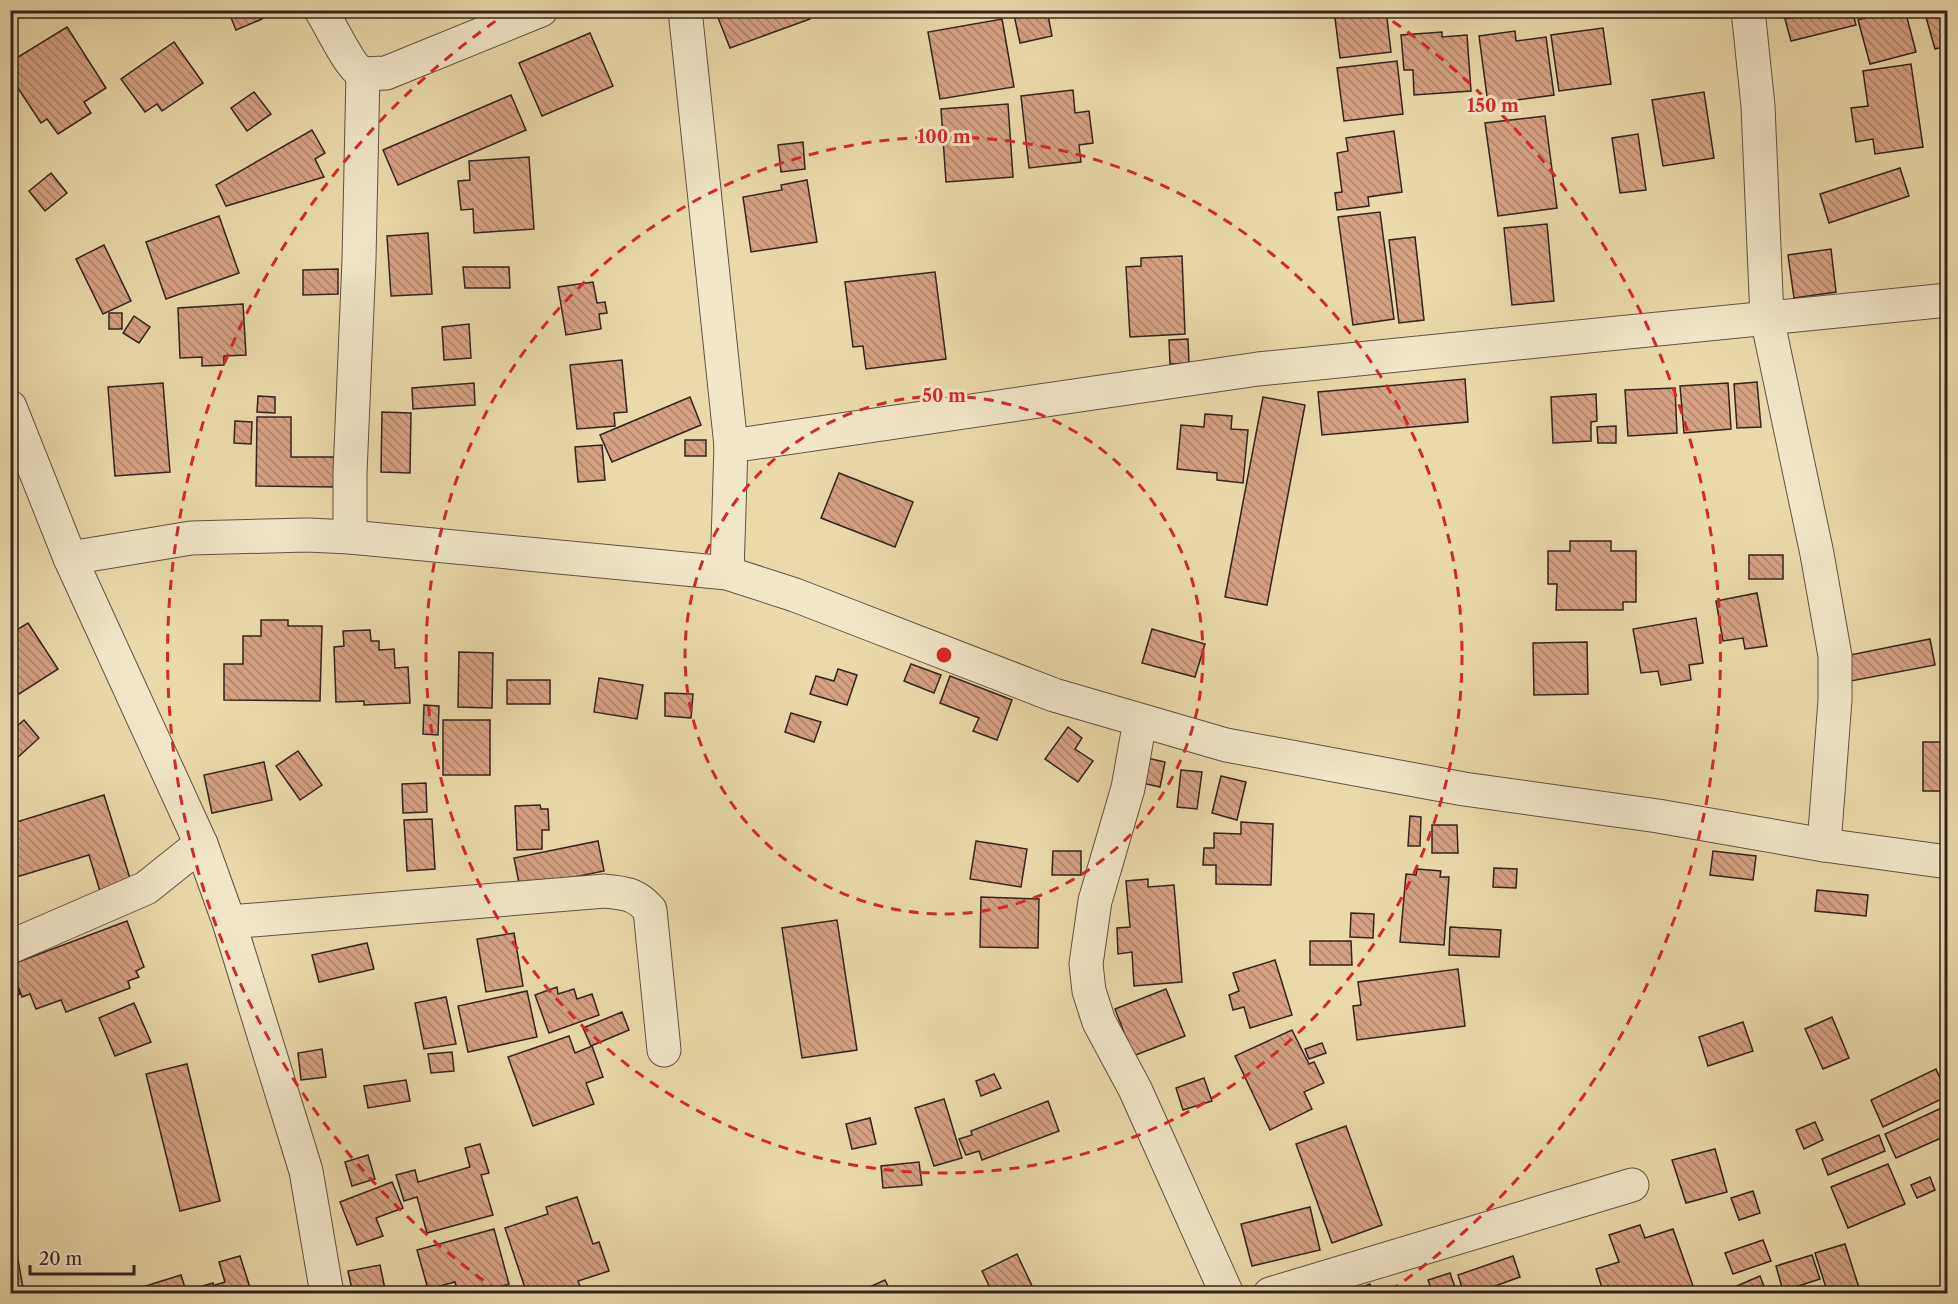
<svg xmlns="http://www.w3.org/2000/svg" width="1958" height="1304" viewBox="0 0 1958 1304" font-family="'Libre Caslon Text',serif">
  <defs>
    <pattern id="building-back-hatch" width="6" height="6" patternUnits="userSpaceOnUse" patternTransform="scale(1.5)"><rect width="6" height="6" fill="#d6a282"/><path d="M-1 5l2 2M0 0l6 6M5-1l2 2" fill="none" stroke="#ae846a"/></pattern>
  </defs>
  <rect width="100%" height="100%" fill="#eadaa9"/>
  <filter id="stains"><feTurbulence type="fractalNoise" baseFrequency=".00333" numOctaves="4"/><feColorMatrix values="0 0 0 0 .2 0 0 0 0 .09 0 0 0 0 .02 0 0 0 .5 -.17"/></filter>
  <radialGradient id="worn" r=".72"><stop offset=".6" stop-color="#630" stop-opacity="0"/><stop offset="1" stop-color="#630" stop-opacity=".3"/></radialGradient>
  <g fill="url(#building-back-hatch)" stroke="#32241e" stroke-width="1.5">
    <polygon points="228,10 258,10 262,19 236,30"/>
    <polygon points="715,10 807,10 810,19 730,48"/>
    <polygon points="1013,10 1047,10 1052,36 1020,43"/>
    <polygon points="1334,10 1386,10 1391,52 1340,58"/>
    <polygon points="1498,10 1545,10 1499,16"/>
    <polygon points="1816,10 1852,10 1856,25 1791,41 1785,19"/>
    <polygon points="1893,10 1905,10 1916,52 1870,64 1858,20"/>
    <polygon points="1924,10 1948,10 1948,46 1935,49"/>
    <polygon points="1002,19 1014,87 940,99 928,32"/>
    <polygon points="67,27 106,88 84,102 91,113 58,134 47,119 41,123 10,76 10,62"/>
    <polygon points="1603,28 1611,84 1559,91 1551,35"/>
    <polygon points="1515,31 1516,41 1546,37 1554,95 1488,104 1479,36"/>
    <polygon points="1442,32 1442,37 1467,35 1471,91 1414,95 1413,70 1404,70 1401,35"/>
    <polygon points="590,33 613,86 542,116 519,63"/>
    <polygon points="174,42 203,83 162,111 157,104 145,112 121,79"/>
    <polygon points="1397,61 1403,114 1344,121 1337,68"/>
    <polygon points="1911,64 1923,147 1875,154 1873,139 1856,142 1851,108 1868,106 1863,71"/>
    <polygon points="1073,90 1075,113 1089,111 1093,143 1079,145 1081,162 1029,168 1021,96"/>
    <polygon points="254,92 271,114 247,131 231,108"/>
    <polygon points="1704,92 1714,158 1663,166 1652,100"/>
    <polygon points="511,95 526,130 398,185 383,150"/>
    <polygon points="1008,104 1013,177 946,182 941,109"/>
    <polygon points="1545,116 1557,208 1498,216 1485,123"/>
    <polygon points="312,130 325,153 315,159 324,177 226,206 216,185"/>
    <polygon points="1394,131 1402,192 1368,197 1369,206 1337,210 1335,193 1342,192 1337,153 1348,151 1346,138"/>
    <polygon points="1638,134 1646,190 1620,193 1612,138"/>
    <polygon points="803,142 805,169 781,172 778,145"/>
    <polygon points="529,157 534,229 474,233 473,209 461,210 458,181 470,180 469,161"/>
    <polygon points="1900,168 1909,196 1829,223 1820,194"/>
    <polygon points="51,173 67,193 45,211 29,191"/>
    <polygon points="807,180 817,242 751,252 743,197 782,190 781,185"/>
    <polygon points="1380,212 1394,319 1353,325 1338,217"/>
    <polygon points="219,216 239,273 166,299 146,242"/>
    <polygon points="1547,224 1554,301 1512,305 1504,228"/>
    <polygon points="428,233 432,294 391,296 387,236"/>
    <polygon points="1415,237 1424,320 1399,323 1389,240"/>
    <polygon points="104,245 131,301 103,314 76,259"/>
    <polygon points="1831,249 1836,292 1794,298 1788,255"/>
    <polygon points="1182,256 1185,334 1130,337 1126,267 1141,266 1141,258"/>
    <polygon points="463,267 509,267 510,288 465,288"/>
    <polygon points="338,269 338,294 303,295 303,270"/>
    <polygon points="935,272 946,359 866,369 863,346 853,347 845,282"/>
    <polygon points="593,282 597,303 605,302 607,313 599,314 601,329 566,335 558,287"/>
    <polygon points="243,304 246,355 224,356 224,365 202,366 202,357 180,358 178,308"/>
    <rect x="109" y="313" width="13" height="16"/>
    <polygon points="134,316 150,327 139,343 123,333"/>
    <polygon points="469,324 471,358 444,360 442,327"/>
    <polygon points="1188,339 1189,363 1170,364 1169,340"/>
    <polygon points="622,360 627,412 614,413 615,426 577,429 570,365"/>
    <polygon points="1465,379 1468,422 1322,435 1318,392"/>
    <polygon points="1757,382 1761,427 1737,428 1734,384"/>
    <polygon points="163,383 170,472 115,476 108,387"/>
    <polygon points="474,383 475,405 413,409 412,388"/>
    <polygon points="1728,383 1731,429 1684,433 1680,386"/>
    <polygon points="1675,388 1677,433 1628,436 1625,390"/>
    <polygon points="1596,394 1597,421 1591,422 1591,441 1553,443 1551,397"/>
    <polygon points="258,396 275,397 275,413 257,412"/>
    <polygon points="690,397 701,425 612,462 600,435"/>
    <polygon points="1263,397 1305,405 1267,605 1225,597"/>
    <polygon points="382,412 411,413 410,473 381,472"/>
    <polygon points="1205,414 1232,416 1231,429 1248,430 1243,483 1217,480 1217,473 1177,469 1181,425 1204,427"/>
    <polygon points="257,417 291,417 291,457 336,457 336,487 256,486"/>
    <polygon points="235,421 252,422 251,444 234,443"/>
    <polygon points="1616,426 1616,443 1598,443 1597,427"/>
    <rect x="685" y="440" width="21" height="16"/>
    <polygon points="602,445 605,480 578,482 575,447"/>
    <polygon points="839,473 913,502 895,547 821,518"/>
    <polygon points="1570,541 1611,541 1611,551 1636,551 1636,602 1623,602 1623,610 1556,610 1557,584 1548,584 1548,551 1570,551"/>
    <rect x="1749" y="555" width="34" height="24"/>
    <polygon points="1757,593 1767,646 1745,649 1743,638 1723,641 1716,601"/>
    <polygon points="1696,618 1703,663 1689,665 1691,680 1661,685 1658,671 1641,673 1633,629"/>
    <polygon points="261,620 288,620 288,626 322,626 320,701 224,700 224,664 243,664 243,636 261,636"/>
    <polygon points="28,623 58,669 19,694 10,681 10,634"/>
    <polygon points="1152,629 1205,644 1195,677 1142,663"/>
    <polygon points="370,630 371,641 379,641 379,650 394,649 395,668 408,667 410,703 364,705 364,701 336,702 334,647 344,646 343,631"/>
    <polygon points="1930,639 1935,665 1851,681 1845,656"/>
    <polygon points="1587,642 1588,694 1534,695 1533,643"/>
    <polygon points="459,652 493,653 492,708 458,707"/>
    <polygon points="911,664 941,675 934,693 904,681"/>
    <polygon points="838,669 857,675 847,705 810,694 816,676 834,681"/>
    <polygon points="950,676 1012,700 997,740 973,731 979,718 940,703"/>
    <polygon points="599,678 643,685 637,719 594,712"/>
    <rect x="507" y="680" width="43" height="24"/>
    <polygon points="665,693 693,694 691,718 665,716"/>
    <polygon points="424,705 439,706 438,735 423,734"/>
    <polygon points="791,713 821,722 814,742 785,732"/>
    <polygon points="24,720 39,738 17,758 10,751 10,732"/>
    <rect x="443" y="720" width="47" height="55"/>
    <polygon points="1068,727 1082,738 1075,749 1093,761 1078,782 1045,759"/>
    <rect x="1923" y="742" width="25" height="49"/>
    <polygon points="298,751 322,785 300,800 276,766"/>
    <polygon points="1147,758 1165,762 1160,787 1142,783"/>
    <polygon points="264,762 272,800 212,813 204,775"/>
    <polygon points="1181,770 1202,772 1197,809 1177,807"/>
    <polygon points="1221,776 1246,782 1237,820 1212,813"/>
    <polygon points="426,783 427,812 403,813 402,784"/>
    <polygon points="104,795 133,888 102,898 89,855 10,879 10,824"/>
    <polygon points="540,805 541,809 548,809 549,830 542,830 542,849 517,850 515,806"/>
    <polygon points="1410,816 1421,817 1420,846 1408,846"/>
    <polygon points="432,819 435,869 407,871 404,820"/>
    <polygon points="1241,822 1273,824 1271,885 1216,884 1216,865 1203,865 1204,848 1214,848 1214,833 1241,834"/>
    <polygon points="1432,825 1457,825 1458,853 1432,853"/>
    <polygon points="598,841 604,871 520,888 514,858"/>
    <polygon points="976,841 1027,849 1021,887 970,879"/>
    <polygon points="1053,851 1081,851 1081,875 1052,875"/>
    <polygon points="1713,851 1756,856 1753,880 1710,875"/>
    <polygon points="1494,868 1517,869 1516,888 1493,887"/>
    <polygon points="1417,869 1441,871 1440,877 1449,877 1444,945 1400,942 1406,874 1416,875"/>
    <polygon points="1148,879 1148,887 1174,885 1182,982 1134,986 1132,952 1118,954 1117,928 1130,927 1126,881"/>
    <polygon points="1817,890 1868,895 1866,916 1815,911"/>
    <polygon points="981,897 1039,899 1038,948 980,947"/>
    <polygon points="1351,913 1374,914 1373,938 1350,937"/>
    <polygon points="837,920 857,1050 802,1058 782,928"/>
    <polygon points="127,921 144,967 136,971 139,977 128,981 130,988 66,1012 61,1000 36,1009 30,994 22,997 10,965"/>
    <polygon points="1450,927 1501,930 1499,957 1449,955"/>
    <polygon points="514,933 523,986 486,992 477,939"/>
    <polygon points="1310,941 1351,941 1352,965 1310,965"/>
    <polygon points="367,943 374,969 319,982 312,955"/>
    <polygon points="1275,960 1292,1015 1250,1028 1244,1007 1233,1010 1229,995 1239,991 1233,973"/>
    <polygon points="1458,969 1465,1026 1357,1040 1353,1006 1361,1005 1358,982"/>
    <polygon points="10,975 20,994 10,999"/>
    <polygon points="557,987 558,994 574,989 577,999 592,994 599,1015 549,1033 535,995"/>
    <polygon points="1166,989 1185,1036 1133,1056 1115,1009"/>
    <polygon points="527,991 537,1037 468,1052 458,1006"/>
    <polygon points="446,997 456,1044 424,1049 415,1003"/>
    <polygon points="134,1003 151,1042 115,1056 99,1018"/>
    <polygon points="622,1012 629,1030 591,1046 583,1028"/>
    <polygon points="1832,1017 1849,1058 1823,1069 1805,1029"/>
    <polygon points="1743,1022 1753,1051 1708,1066 1699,1037"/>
    <polygon points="1292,1030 1309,1064 1314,1062 1324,1083 1304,1092 1312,1109 1270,1130 1235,1056"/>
    <polygon points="569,1036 575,1053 592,1046 603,1077 586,1083 594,1104 533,1126 508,1057"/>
    <polygon points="1322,1043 1326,1053 1309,1059 1305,1049"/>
    <polygon points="322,1049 326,1077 301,1080 298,1053"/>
    <polygon points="452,1052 454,1071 431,1073 428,1054"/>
    <polygon points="187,1064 220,1201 180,1211 146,1074"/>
    <polygon points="1936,1069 1948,1096 1883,1127 1871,1100"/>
    <polygon points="994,1074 1001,1088 981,1096 976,1081"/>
    <polygon points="1204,1078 1212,1101 1183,1110 1176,1088"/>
    <polygon points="406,1080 410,1101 368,1108 364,1086"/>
    <polygon points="944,1099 962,1158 934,1166 915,1108"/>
    <polygon points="1048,1101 1059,1131 982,1160 979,1151 966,1155 959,1139 972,1135 971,1131"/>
    <polygon points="1948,1105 1948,1135 1896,1158 1885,1134"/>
    <polygon points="870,1118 876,1144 852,1149 846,1124"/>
    <polygon points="1815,1122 1823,1140 1804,1149 1796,1130"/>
    <polygon points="1346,1126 1382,1225 1332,1243 1296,1144"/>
    <polygon points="1879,1135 1885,1151 1828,1175 1822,1159"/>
    <polygon points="480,1144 489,1173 481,1175 493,1215 427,1233 417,1197 404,1201 396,1175 415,1170 418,1182 470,1167 465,1148"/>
    <polygon points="1715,1149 1727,1192 1686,1203 1672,1160"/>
    <polygon points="368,1155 375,1179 352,1186 345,1162"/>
    <polygon points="919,1162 922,1185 883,1188 881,1166"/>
    <polygon points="1888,1164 1905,1204 1848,1228 1831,1187"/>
    <polygon points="1930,1177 1935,1190 1917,1198 1911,1185"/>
    <polygon points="392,1182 403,1208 376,1218 383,1236 357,1245 340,1202"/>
    <polygon points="1753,1191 1760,1213 1739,1220 1731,1198"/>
    <polygon points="577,1197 593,1244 599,1242 609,1271 578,1281 583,1294 557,1294 555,1288 540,1294 527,1294 505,1228 548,1214 546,1207"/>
    <polygon points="1310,1207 1320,1250 1252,1266 1241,1224"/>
    <polygon points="10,1213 24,1294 10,1294"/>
    <polygon points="1640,1225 1645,1238 1673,1229 1693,1286 1671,1294 1604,1294 1596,1269 1619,1262 1609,1235"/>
    <polygon points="494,1229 509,1284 476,1294 458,1294 455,1282 428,1289 417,1250"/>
    <polygon points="1763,1240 1771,1261 1733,1274 1725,1253"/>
    <polygon points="1845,1244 1861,1294 1828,1294 1815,1253"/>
    <polygon points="1017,1254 1033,1288 1022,1294 993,1294 982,1271"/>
    <polygon points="1812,1255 1820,1279 1783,1291 1776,1266"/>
    <polygon points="240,1256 252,1294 217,1294 215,1285 225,1282 219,1262"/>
    <polygon points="1513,1256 1520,1277 1473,1294 1464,1294 1458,1275"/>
    <polygon points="380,1265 386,1294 353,1294 348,1271"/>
    <polygon points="1450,1273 1457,1293 1433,1294 1428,1280"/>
    <polygon points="181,1275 186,1291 213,1283 216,1294 120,1294"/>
    <polygon points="1760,1276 1767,1294 1718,1294"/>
    <polygon points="885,1280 892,1294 867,1294 865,1289"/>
    <polygon points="1370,1284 1373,1294 1345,1294"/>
  </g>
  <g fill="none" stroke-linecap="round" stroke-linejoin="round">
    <defs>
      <g id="minor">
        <path d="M321,10C329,23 350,67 361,72C368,75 378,73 386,73L541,10"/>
        <polyline points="685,10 731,446 727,573"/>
        <polyline points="1748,10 1758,106 1767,318 1817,554 1835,656 1835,700 1824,845"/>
        <polyline points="10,407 70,558 201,844 229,922 306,1171 327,1294"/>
        <polyline points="731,446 1258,369 1948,300"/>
        <polyline points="350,537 350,473 359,260 363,73"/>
        <polyline points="70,558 191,538 307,535 350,537 727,573 795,595 1054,695 1226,745 1464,789 1658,816 1824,845 1948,862"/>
        <polyline points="1140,721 1128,788 1095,901 1086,964 1089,991 1099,1022 1135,1089 1227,1294"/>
        <path d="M229,922L605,891C626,894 635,893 650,910L664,1050"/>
        <polyline points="10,947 146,888 201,844"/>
        <polyline points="1270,1294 1632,1185"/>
      </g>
    </defs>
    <use href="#minor" stroke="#605241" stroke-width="35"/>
    <use href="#minor" stroke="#f1e7c7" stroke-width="33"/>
  </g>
  <g fill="none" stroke="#d62828" stroke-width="3" stroke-dasharray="10 8">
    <circle cx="944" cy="655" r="259"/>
    <circle cx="944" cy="655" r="518"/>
    <path d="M498 1291A777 777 0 0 1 510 11M1378 11A777 777 0 0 1 1390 1291"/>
  </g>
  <circle cx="944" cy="655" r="9" fill="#d62828" stroke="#f1e7c7" stroke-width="3"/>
  <g font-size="18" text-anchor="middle" font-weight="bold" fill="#d62828" stroke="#f1e7c7" stroke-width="6" stroke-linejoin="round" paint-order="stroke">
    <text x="1493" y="112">150 m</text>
    <text x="944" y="143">100 m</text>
    <text x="944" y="402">50 m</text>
  </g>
  <rect width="1958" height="1304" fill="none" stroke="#eadaa9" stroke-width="36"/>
  <rect x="12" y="12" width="1934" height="1280" fill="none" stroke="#32241e" stroke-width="3"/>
  <rect x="18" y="18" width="1922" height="1268" fill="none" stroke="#32241e" stroke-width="1.5"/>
  <path d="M30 1265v9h104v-9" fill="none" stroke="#32241e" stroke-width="3"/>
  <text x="39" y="1265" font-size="18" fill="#32241e" stroke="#f1e7c7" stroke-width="4.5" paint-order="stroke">20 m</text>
  <rect width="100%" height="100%" filter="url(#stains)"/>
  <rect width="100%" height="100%" fill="url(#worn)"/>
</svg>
